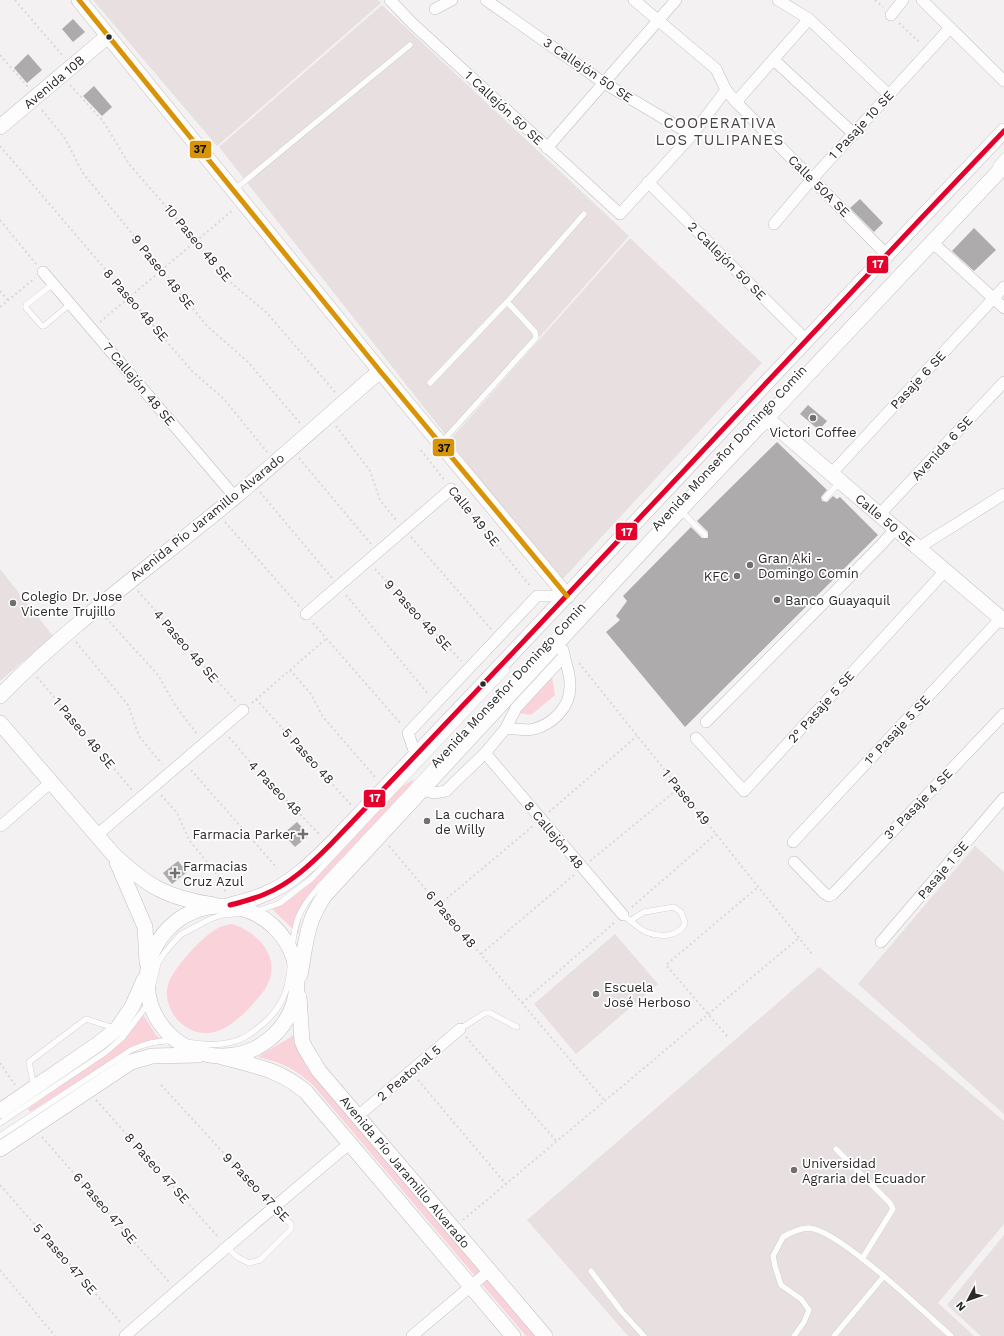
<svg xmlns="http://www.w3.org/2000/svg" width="1004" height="1336" viewBox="0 0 1004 1336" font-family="'Work Sans',sans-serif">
  <rect width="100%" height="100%" fill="#f4f1f2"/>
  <g fill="#e7dfe0">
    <polygon points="93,0 378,0 381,3 217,146"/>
    <polygon points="382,5 629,236 449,439 219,147"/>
    <polygon points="630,238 762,363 562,580 449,441"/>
    <polygon points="0,569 53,636 0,681"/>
    <polygon points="975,846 1004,872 1004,1114 858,984"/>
    <polygon points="615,934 658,984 576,1054 534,1004"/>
    <polygon points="819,967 1004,1121 1004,1224 938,1303 974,1336 628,1336 527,1220"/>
    <polygon points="1004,1235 1004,1336 981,1336 947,1305"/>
  </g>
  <g fill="#fad3da">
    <polygon points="552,677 555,695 531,715 518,713"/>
    <polygon points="414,779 407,792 310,897 302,915 298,934 269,906 283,903 400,788"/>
    <path d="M232,924C254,930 278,953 270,978C267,989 259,997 252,1005C233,1026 208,1045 182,1024C171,1015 164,999 168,985C172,969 205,933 220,927C224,925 228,925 232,924Z"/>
    <polygon points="143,1014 156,1035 167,1044 145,1046 109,1062 30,1112 28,1109 123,1041"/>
    <path d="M294,1035L305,1064L317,1080L535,1336H526L312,1084C293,1068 283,1063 258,1057Z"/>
  </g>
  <g fill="#aeabac">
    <polygon points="73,19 85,32 73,42 62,29"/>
    <polygon points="28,54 42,70 27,83 14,68"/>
    <polygon points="94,86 112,107 102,116 83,96"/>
    <polygon points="860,199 883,223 874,232 850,208"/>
    <polygon points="974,228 996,250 974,271 952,251"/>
    <polygon points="808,405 827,421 819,430 800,414"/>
    <polygon points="777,442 827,490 821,497 822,501 827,502 833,496 837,499 840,497 878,535 685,727 606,632 620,620 616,616 627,601 623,596 691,527 702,538 708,538 708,532 697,521"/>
    <polygon points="297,822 309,835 295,847 283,834"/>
    <polygon points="178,861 187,872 172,884 163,873"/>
  </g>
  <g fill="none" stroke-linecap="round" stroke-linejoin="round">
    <defs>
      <g id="lane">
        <polyline points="996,165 1004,156"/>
        <polyline points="234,190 410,45"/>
        <polyline points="53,284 26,305 26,308 42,326 44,326 70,304"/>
        <polyline points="430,383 507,302 584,214"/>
        <polyline points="441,443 536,338 535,332 507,302"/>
        <polyline points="825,498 840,482"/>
        <polyline points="680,510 705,535"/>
        <path d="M623,915C630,920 638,928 646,932C659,937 679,938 685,923L681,912L674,907L644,912L630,921"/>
        <polyline points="460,1029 485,1013 490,1013 517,1027"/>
        <polyline points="34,1087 29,1062 86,1019 114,1028"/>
        <polyline points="0,1123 106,1052 122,1038 148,1004 158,963 165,952 180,935 210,919 222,915 255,912 280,903 311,879 507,670"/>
        <path d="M0,1136L131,1050C144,1044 161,1040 176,1041C199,1043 211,1048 236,1041C246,1038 256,1030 264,1023C301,990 284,958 298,918C302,907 310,897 318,888L559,631"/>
        <polyline points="836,1149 890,1203 893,1209 862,1259"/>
        <polyline points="227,1247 237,1257 249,1263 260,1260 291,1229 291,1224 274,1208"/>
        <polyline points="591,1271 622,1312 644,1336"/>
        <path d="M794,1336L804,1322L809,1310L801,1299L781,1285L775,1266L773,1256L783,1237C790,1233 800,1228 809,1228C839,1230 925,1313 951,1336"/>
        <polyline points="834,1336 884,1276"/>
      </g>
      <g id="street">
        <polyline points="390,0 412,23 620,214 692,135 726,90"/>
        <polyline points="486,0 604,83 692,135"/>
        <polyline points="634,0 716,69 726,90 736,102 886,254"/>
        <polyline points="778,0 809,19 889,95"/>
        <polyline points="922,0 1004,81"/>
        <polyline points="435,9 452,0"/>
        <polyline points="891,15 903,0"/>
        <polyline points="774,60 854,134"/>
        <polyline points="736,102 809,19"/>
        <polyline points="547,148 676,0"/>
        <polyline points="648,182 805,339"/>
        <polyline points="774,224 812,179 950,28"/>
        <polyline points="932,242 1004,308"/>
        <polyline points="43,272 235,497"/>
        <polyline points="831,474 1004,287"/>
        <polyline points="879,515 1004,382"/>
        <polyline points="918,548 1004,494"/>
        <polyline points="306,614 451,489"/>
        <polyline points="706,722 882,544 896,528"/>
        <path d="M506,728C515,729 525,731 534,729C553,724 570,707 570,687C571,675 565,662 563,650"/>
        <polyline points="696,738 744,791 945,571"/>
        <polyline points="485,753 623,915"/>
        <polyline points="416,756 408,733 537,596 567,596"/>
        <polyline points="422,790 434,793 446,791 453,784 485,753 506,728 516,708 564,656"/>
        <polyline points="1,826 51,782"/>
        <polyline points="97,835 243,710"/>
        <polyline points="793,842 1001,618"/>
        <polyline points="794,862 824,893 829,896 833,894 1004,714"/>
        <polyline points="881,942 1004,798"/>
        <polyline points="358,1116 460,1029"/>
        <polyline points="125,1336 227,1247 350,1143"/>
        <polyline points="412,1336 490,1270"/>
      </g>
      <g id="secondary">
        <polyline points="79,0 380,371 567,596"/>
        <polyline points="0,127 108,36"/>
        <polyline points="766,418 1004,621"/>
        <path d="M0,696C72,622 157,562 236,496C285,455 332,412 380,371"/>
        <path d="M0,723L113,854C147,886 167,898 214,905"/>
        <polyline points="117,862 145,927 147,962"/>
        <path d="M230,905C242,902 254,899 265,894C290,884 311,864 330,845C557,609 778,368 1004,131"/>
        <circle cx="222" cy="981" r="75"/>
        <path d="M300,975C306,943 306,922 325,895L680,510L1004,166"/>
        <polyline points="299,997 302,1041 305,1048 319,1071 545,1336"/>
        <path d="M222,1057C255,1066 279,1069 306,1092L513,1336"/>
        <polyline points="0,1111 98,1044 117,1029 132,1007 144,980"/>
        <polyline points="0,1149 131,1062 152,1056 198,1055"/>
      </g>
    </defs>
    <use href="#lane" stroke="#c1bebf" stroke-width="6"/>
    <use href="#street" stroke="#c1bebf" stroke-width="12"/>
    <use href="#secondary" stroke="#c1bebf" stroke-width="16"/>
    <g stroke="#dad9d9" stroke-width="2" stroke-dasharray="2 3" stroke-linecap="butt">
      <polyline points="15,0 64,57"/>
      <polyline points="875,0 883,7"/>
      <polyline points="899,23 920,43"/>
      <polyline points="0,55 28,87"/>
      <polyline points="70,85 103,121 129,164 196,241 229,281 267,313 335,392"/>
      <polyline points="42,110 64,137 83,173 207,326 248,362 300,423"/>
      <polyline points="0,146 192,371 224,399 267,452"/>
      <polyline points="0,220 36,264"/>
      <polyline points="0,291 8,300"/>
      <polyline points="0,307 35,278"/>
      <polyline points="100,322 233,210"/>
      <polyline points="336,426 370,471 380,500 396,520"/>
      <polyline points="421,450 445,481"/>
      <polyline points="299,458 371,544"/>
      <polyline points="260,492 332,578"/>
      <polyline points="459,498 530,586"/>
      <polyline points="225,522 299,606"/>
      <polyline points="411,537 491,629"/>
      <path d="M375,569C403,600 433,629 461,661"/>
      <polyline points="138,591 236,702"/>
      <polyline points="346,595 429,695"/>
      <polyline points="106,618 158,675 175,705 197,734"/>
      <polyline points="313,623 401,724"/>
      <polyline points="76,642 128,705 139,736 162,764"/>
      <polyline points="579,663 812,954"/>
      <polyline points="290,670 311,694 323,717 376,778"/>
      <polyline points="37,677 132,790"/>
      <polyline points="256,699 351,805"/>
      <polyline points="252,703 327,638"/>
      <polyline points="229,737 257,770 321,836"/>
      <polyline points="191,770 277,868"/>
      <polyline points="161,795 177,813 189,840 220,878 226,894"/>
      <polyline points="549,812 637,736"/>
      <polyline points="389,846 605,1101"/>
      <polyline points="590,861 679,788"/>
      <polyline points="439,905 533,826"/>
      <polyline points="632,907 716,834"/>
      <polyline points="481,954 575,874"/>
      <polyline points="522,1003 615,922"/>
      <polyline points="727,1036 666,965 758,887"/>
      <polyline points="466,1037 557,1142"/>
      <polyline points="0,1063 15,1085"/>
      <polyline points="418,1080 506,1184"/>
      <polyline points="161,1085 267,1200"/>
      <polyline points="96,1100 219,1238"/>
      <polyline points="42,1137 170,1283"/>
      <polyline points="0,1185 122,1324"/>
      <polyline points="463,1220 800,937"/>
      <polyline points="0,1270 55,1336"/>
    </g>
    <use href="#lane" stroke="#fdfdfd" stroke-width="5.5"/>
    <use href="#street" stroke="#fdfdfd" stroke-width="11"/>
    <use href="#secondary" stroke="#fdfdfd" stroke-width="15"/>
    <defs>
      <path id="bus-1" d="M230,905C242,902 254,899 265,894C290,884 311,864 330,845C557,609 778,368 1004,131"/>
      <polyline id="bus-2" points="79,0 380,371 567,596"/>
    </defs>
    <use href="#bus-1" stroke="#fff" stroke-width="8"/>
    <use href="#bus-2" stroke="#fff" stroke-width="8"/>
    <use href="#bus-1" stroke="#e4002b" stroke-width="5"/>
    <use href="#bus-2" stroke="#d89306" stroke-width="5"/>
  </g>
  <g fill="#2b2929" stroke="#fff" stroke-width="1.5">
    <circle cx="109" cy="37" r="3.5"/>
    <circle cx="483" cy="684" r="3.5"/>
  </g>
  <g fill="#716f6f" stroke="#fff" stroke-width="1.5">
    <circle cx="813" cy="418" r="4"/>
    <circle cx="750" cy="565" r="4"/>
    <circle cx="737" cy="576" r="4"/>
    <circle cx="777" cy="600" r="4"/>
    <circle cx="13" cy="603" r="4"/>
    <circle cx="427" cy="821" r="4"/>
    <path d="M301 828h4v4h4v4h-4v4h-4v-4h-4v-4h4z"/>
    <path d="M173 867h4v4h4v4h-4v4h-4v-4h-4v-4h4z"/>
    <circle cx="596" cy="994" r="4"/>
    <circle cx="794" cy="1170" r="4"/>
  </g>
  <g text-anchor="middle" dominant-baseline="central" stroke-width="3.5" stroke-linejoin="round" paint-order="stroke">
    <g font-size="13" fill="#2b2929" stroke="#fff">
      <text transform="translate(588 70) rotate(34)">3 Callejón 50 SE</text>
      <text transform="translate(54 82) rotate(-40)">Avenida 10B</text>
      <text transform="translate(504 108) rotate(43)">1 Callejón 50 SE</text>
      <text transform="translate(861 125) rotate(-47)">1 Pasaje 10 SE</text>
      <text transform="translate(819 186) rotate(45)">Calle 50A SE</text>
      <text transform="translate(198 243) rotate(50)">10 Paseo 48 SE</text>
      <text transform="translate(727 261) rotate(45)">2 Callejón 50 SE</text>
      <text transform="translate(163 272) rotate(51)">9 Paseo 48 SE</text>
      <text transform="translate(136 305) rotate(49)">8 Paseo 48 SE</text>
      <text transform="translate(918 380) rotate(-47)">Pasaje 6 SE</text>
      <text transform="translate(139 384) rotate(50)">7 Callejón 48 SE</text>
      <text transform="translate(729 448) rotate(-47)">Avenida Monseñor Domingo Comin</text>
      <text transform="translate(942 448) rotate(-47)">Avenida 6 SE</text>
      <text transform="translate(474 516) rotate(51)">Calle 49 SE</text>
      <text transform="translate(207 517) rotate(-39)">Avenida Pío Jaramillo Alvarado</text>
      <text transform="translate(885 520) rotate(40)">Calle 50 SE</text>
      <text transform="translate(418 615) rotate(47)">9 Paseo 48 SE</text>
      <text transform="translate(186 646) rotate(49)">4 Paseo 48 SE</text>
      <text transform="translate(508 685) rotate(-47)">Avenida Monseñor Domingo Comin</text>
      <text transform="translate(821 707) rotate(-48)">2° Pasaje 5 SE</text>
      <text transform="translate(897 730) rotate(-47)">1° Pasaje 5 SE</text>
      <text transform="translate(84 733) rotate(50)">1 Paseo 48 SE</text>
      <text transform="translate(308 756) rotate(48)">5 Paseo 48</text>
      <text transform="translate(275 788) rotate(46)">4 Paseo 48</text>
      <text transform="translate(686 797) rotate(51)">1 Paseo 49</text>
      <text transform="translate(918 804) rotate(-46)">3° Pasaje 4 SE</text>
      <text transform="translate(554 835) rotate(50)">8 Callejón 48</text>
      <text transform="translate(943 870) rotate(-50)">Pasaje 1 SE</text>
      <text transform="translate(451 919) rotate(50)">6 Paseo 48</text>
      <text transform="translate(409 1073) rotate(-40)">2 Peatonal 5</text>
      <text transform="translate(157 1168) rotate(48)">8 Paseo 47 SE</text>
      <text transform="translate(405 1172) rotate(50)">Avenida Pío Jaramillo Alvarado</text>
      <text transform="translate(256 1187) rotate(46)">9 Paseo 47 SE</text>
      <text transform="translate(105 1208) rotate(49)">6 Paseo 47 SE</text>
      <text transform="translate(65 1259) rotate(49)">5 Paseo 47 SE</text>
    </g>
    <g font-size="13" fill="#2b2929" stroke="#fff" text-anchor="start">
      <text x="813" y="432" text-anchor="middle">Victori Coffee</text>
      <text x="758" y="558">Gran Aki -<tspan x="758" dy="15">Domingo Comín</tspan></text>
      <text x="729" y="576" text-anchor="end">KFC</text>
      <text x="21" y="596">Colegio Dr. Jose<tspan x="21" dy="15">Vicente Trujillo</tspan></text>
      <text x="785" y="600">Banco Guayaquil</text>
      <text x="435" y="814">La cuchara<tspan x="435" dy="15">de Willy</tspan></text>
      <text x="295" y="834" text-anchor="end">Farmacia Parker</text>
      <text x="183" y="866">Farmacias<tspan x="183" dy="15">Cruz Azul</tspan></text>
      <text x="604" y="987">Escuela<tspan x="604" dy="15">José Herboso</tspan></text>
      <text x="802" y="1163">Universidad<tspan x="802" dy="15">Agraria del Ecuador</tspan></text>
    </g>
    <g font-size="15" letter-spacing="1" fill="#484445" stroke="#fff">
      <text x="720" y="123">COOPERATIVA<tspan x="720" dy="17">LOS TULIPANES</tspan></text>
    </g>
  </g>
  <g stroke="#fff" stroke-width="1.5">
    <rect x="189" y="140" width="23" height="19" rx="4" fill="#d89306"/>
    <rect x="866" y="255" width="23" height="19" rx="4" fill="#e4002b"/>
    <rect x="432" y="438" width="23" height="19" rx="4" fill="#d89306"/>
    <rect x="615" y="522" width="23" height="19" rx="4" fill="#e4002b"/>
    <rect x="363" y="789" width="23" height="19" rx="4" fill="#e4002b"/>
  </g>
  <g font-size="11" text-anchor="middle" font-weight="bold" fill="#fff">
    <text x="878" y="268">17</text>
    <text x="627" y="536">17</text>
    <text x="375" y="802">17</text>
  </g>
  <g font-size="11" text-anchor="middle" font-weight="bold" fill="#111">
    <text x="200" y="153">37</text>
    <text x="444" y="452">37</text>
  </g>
  <g transform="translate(968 1300) rotate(229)" stroke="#ffffff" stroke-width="3" paint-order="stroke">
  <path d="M0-3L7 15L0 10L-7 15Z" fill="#2b2929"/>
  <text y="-6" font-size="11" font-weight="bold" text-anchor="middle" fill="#2b2929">N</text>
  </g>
</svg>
